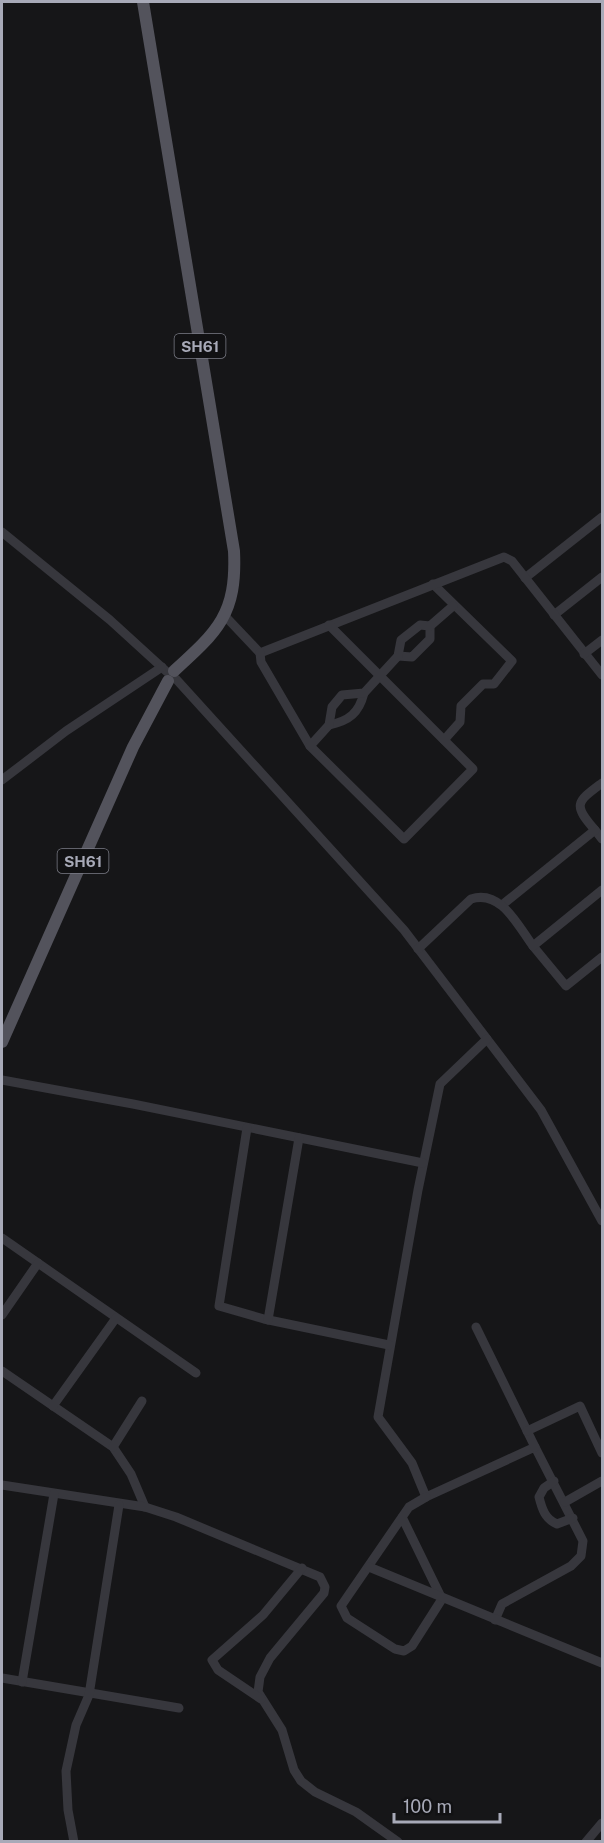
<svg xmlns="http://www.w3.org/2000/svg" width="604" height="1843" viewBox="0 0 604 1843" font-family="'Public Sans',sans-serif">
  <rect width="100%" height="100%" fill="#161618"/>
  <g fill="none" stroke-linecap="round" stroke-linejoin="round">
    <g stroke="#37373d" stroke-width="9">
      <polyline points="2,532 110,620 167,672"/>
      <polyline points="525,578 602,517"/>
      <polyline points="433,584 512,661 494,684 483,684 461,706 460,722 444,740"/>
      <polyline points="554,615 602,577"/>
      <polyline points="225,616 260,653 504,557 512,561 602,675"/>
      <polyline points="260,653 261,662 310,746 404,839 473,769 329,625"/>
      <polyline points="584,654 602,640"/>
      <polyline points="398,656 412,657 430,639 430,626"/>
      <polyline points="176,679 404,930 541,1110 602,1221"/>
      <path d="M329,725C349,721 359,713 364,693"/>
      <polyline points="310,746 329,725 332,707 342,695 364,693 398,656 401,640 420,625 430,626 453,606"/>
      <polyline points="2,780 66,731 162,667"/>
      <polyline points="595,830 602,839"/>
      <path d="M502,905L595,830C572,804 577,802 602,783"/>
      <polyline points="533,946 566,986 602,957"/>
      <path d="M418,949L471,899C501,889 518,926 533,946L602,890"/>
      <polyline points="487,1039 440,1084 418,1190 378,1417 412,1463 426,1497 535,1447 583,1541 581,1556 571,1566 502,1604 495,1620"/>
      <polyline points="2,1080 133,1104 423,1163"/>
      <polyline points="247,1128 219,1306 264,1319 389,1345"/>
      <polyline points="2,1238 196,1373"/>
      <polyline points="2,1315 38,1263"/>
      <polyline points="268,1320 299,1138"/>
      <polyline points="476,1327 535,1447"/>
      <polyline points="2,1371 113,1447 131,1474 145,1507"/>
      <polyline points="53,1406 116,1318"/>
      <polyline points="527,1431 580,1406 602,1453"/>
      <polyline points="113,1447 142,1401"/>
      <path d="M554,1481L544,1488L539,1497C542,1509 545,1519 557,1524L573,1518"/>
      <polyline points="2,1485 145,1507 176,1517 320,1577 325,1587 324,1593 270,1658 260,1677 258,1692 282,1730 294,1770 301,1781 315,1792 356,1812 398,1842"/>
      <polyline points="565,1502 602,1481"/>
      <polyline points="402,1517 442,1599 412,1646 404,1651 395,1649 347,1618 341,1606 409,1507 426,1497"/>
      <polyline points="369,1567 602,1663"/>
      <polyline points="2,1678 179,1708"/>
      <polyline points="22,1682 54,1494"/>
      <polyline points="261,1699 218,1670 212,1660 263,1615 302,1568"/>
      <polyline points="74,1842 68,1810 66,1771 76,1725 89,1695 119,1505"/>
      <polyline points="586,1842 602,1823"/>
    </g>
    <g stroke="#53535c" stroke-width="12">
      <path d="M143,2L234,551C237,614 218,631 174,671"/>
      <polyline points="2,1042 133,747 168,681"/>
    </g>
  </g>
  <g text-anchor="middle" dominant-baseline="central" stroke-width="5" stroke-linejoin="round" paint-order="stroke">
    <g fill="#111113" stroke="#7b7c86" stroke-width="1.5">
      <rect x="174.5" y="334" width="51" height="24" rx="4.5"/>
      <rect x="57.5" y="849" width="51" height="24" rx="4.5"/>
    </g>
    <g font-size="15" font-weight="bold" fill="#a8aab8">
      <text x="200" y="346">SH61</text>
      <text x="83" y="861">SH61</text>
    </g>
  </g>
  <rect width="604" height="1843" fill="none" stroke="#a8aab8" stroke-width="6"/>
  <path d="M394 1813v9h106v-9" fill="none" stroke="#a8aab8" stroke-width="3"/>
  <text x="403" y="1813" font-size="18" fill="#a8aab8" stroke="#111113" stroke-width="4.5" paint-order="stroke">100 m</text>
</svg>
